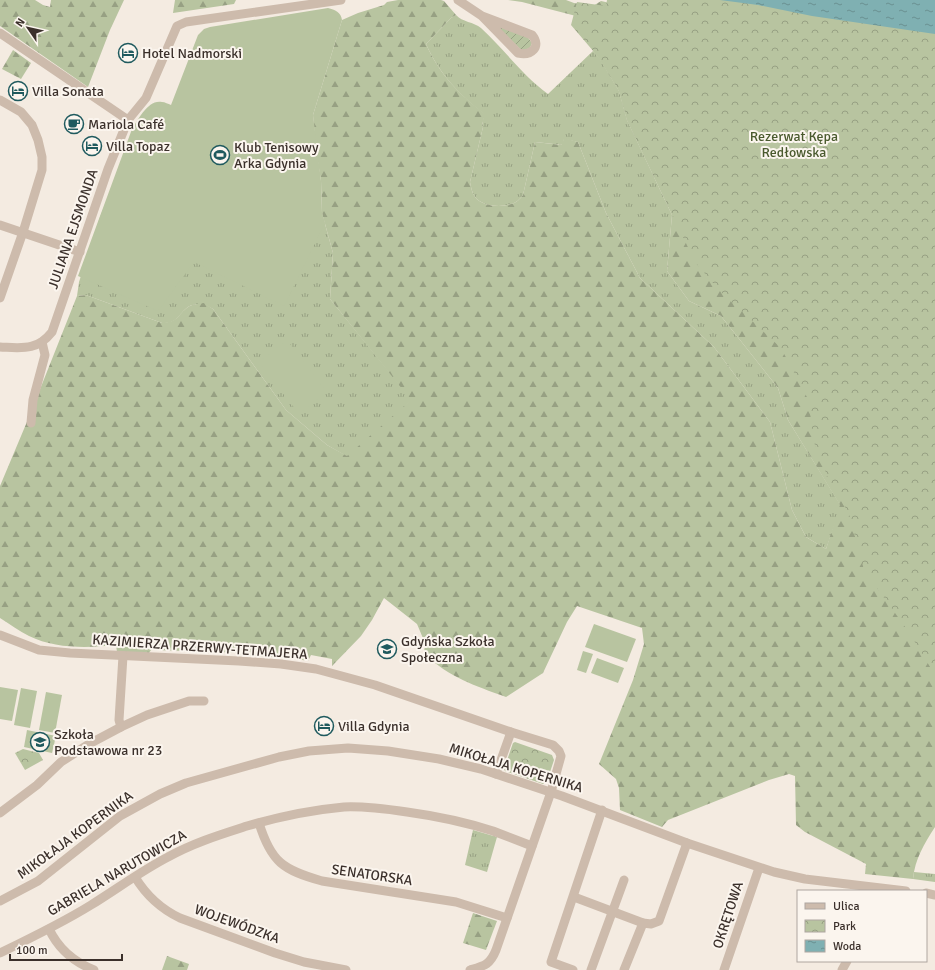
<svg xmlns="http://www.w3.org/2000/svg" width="935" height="970" viewBox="0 0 935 970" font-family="Signika,sans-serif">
  <defs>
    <pattern id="grass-tufts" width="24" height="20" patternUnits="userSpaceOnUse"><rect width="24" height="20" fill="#b8c4a0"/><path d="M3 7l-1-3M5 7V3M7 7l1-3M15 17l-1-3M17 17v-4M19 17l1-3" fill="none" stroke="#97a083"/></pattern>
    <pattern id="forest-firs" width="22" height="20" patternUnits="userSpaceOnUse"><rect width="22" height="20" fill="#b8c4a0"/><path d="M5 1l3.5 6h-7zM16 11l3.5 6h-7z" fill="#97a083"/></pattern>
    <pattern id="park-crowns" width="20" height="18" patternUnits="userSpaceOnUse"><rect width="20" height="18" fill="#b8c4a0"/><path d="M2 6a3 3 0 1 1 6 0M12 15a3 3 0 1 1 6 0" fill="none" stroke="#97a083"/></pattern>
    <pattern id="garden-furrows" width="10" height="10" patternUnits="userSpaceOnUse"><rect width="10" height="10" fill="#b8c4a0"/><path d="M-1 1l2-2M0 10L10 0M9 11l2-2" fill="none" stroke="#97a083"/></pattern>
    <pattern id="water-ripples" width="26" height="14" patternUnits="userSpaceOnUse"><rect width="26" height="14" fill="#7fb0b2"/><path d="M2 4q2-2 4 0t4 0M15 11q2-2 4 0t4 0" fill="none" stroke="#699091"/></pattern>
  </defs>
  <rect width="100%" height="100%" fill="#f4ebe1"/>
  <g fill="url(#grass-tufts)">
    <path d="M456,15C462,22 474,22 481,28C504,49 522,75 548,94L593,51L600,59L619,91L627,120L672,215L667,271L689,301L721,316L778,388L788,420L841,506L826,549L806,537L792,510L770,422L714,347L640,278L606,213L578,142L564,139L563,145L535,142L523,195C520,199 516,203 511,204C500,208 482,206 475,197C472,193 471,187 470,182L483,127L482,126L484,114C458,93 440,75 426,44L451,18Z"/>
    <path d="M138,122L322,213L333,253L330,299L412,400L348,457L327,445L286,410L213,309L204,304C199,304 192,304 188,307C177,315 179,323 162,323L86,295L77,296L79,282L100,217Z"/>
    <polygon points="473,830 497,837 487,872 465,865"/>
    <polygon points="914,872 935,874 935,882 913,879"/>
  </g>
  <g fill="url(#forest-firs)">
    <polygon points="0,0 35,0 43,5 50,7 51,0 124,0 110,30 88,87 0,26"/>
    <polygon points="175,0 236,0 234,4 173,13"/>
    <path d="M398,0H441L444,1L456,15L451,18L426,44C440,75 458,93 485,114L482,125L483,127L470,182C471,187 472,193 475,197C482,206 500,208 511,204C516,203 520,199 523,195L535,142L562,145L564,138L578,142L606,213L640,278L714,347L770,422L792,510L806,537L826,549L840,505L788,420L778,388L721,316L689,301L667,271L672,215L627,120L619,91L600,60L593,51L935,48V827C924,844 915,859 913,879L865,874L866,864L805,832L796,825L795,776L789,774L769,780L668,820L662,827L620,810L619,788L616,779L599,764L633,680L644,644L642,628L577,606L567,622L543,673L506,697C473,685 451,678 424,654L425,643L417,624L384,598L372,620L361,636L332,666V659L311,655L308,661L292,658L240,655L236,653L221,652L151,650L149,653L117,652L116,645C88,648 55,649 29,636C19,631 10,624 0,618V486L29,417L77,296L86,295L162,323C179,322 177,315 188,307C192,304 199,304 204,303L213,309L286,410L327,445L347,456L411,400L330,299L333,253L322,213L321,181L316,149L313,115L342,20L358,13L384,5L387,2Z"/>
    <polygon points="508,0 566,0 574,3 593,6 601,1 637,9 576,16 522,2"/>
    <polygon points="13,50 31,63 21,79 2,69"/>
    <polygon points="473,913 497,921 486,950 463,943"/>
    <polygon points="167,956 189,964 187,970 162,970"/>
  </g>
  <g fill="url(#park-crowns)">
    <polygon points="607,0 792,0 935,15 935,675 908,631 864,570 849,514 828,478 813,440 809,401 781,348 717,288 695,262 627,120 619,91 600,59 571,25 577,2 606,6"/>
    <polygon points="515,742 552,755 554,760 547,781 543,784 505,771 504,769 513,743"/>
    <polygon points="23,749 39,753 43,760 25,770 15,753"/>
  </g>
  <polygon fill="url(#garden-furrows)" points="494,23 527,36 532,43 530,48 522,51"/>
  <g fill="#b8c4a0">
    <path d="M328,8C335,10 341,12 342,20L313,115L321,181L322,213L325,223L284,306L194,262L158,311L78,276L132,129C138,120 148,99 162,102C165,102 168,104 171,105L198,35L204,29L210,27Z"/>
    <polygon points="287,340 327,392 299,414 259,362"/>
    <polygon points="594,624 636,639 627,662 585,647"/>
    <polygon points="583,651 593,654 586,673 577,670"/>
    <polygon points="597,658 624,668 618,683 591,673"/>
    <polygon points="0,687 18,690 12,721 0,719"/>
    <polygon points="21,688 37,691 30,728 14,725"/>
    <polygon points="46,692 62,695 55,733 39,730"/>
    <polygon points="27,730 56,736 52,753 24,747"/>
  </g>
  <polygon fill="url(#water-ripples)" points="720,0 935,0 935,34 812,16 758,5"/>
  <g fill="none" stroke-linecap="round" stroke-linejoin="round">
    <g stroke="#cdbbac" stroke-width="9">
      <path d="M458,0L482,16L532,35C542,47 531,56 518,53L482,16"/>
      <polyline points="0,33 128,120"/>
      <polyline points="0,100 21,112 32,125 38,140 42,157 42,170 23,232 0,298"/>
      <polyline points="0,225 80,252"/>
      <path d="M0,347C22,348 37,351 52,332L108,169L128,120L146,98L177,26L186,22L341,0"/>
      <polyline points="31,423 33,400 45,355 42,342"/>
      <path d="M0,635L39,650L70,653L239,661L281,664L316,669L375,685L511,732L553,745L559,751L561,756L551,792L496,950C490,965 484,966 470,970"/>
      <polyline points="121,727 119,720 123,656"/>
      <polyline points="496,774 511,732"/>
      <polyline points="0,813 37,785 61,762 89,744 121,727 147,715 189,701 204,701"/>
      <path d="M259,823C271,862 283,870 322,881L456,902L507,918"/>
      <path d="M135,877C146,895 161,909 180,918L275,953L304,962L346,970"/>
      <polyline points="926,893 935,895"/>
      <polyline points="574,897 643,923 651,924 659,921 687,843"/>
      <polyline points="0,901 38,881 120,816 160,794 186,783 279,757 309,751 348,748 388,751 439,759 481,769 562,796 687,843 774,872 805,879 906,891"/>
      <path d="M49,929C58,948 74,962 94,970"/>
      <path d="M0,953C31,938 62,923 91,905C117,889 141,871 168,857C193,843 219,835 247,826C278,817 311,810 344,807C365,806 386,809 407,812C436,816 465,822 493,831C506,836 519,841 532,846"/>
      <polyline points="573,970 551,962 602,810"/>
      <polyline points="591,970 624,880"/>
      <polyline points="624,970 643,923"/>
      <polyline points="724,970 759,868"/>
      <polyline points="842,970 847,961"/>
    </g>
  </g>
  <defs>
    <symbol id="hotel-ring" viewBox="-11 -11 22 22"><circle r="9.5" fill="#fbf5ee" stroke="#1f5a5e" stroke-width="1.5"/><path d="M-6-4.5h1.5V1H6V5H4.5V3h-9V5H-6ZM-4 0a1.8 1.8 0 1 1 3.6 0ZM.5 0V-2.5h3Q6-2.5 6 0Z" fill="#1f5a5e"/></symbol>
    <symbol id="cafe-ring" viewBox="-11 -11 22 22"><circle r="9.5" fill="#fbf5ee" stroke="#1f5a5e" stroke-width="1.5"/><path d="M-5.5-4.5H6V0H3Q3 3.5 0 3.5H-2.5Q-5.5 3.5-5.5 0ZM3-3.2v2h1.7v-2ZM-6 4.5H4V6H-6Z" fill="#1f5a5e"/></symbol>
    <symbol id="stadium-ring" viewBox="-11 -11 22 22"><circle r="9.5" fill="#fbf5ee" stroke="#1f5a5e" stroke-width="1.5"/><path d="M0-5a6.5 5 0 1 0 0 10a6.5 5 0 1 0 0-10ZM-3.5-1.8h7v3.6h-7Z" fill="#1f5a5e"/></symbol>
    <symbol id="school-ring" viewBox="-11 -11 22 22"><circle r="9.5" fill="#fbf5ee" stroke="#1f5a5e" stroke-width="1.5"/><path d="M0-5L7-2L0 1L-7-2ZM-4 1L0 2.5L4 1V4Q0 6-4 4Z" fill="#1f5a5e"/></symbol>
  </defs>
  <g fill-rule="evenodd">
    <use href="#hotel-ring" x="117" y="42" width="22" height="22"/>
    <use href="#hotel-ring" x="7" y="80" width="22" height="22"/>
    <use href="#cafe-ring" x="63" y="113" width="22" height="22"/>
    <use href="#hotel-ring" x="81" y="135" width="22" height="22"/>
    <use href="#stadium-ring" x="209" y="144" width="22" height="22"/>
    <use href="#school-ring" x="376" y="638" width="22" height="22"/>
    <use href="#hotel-ring" x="313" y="715" width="22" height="22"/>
    <use href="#school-ring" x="29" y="731" width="22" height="22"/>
  </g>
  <g text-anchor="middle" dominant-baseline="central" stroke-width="4" stroke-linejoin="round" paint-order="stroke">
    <g font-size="14" fill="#3b302b" stroke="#fbf5ee" text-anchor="start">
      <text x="142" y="53">Hotel Nadmorski</text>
      <text x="32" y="91">Villa Sonata</text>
      <text x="88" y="124">Mariola Café</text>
      <text x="106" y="146">Villa Topaz</text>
      <text x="234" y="147">Klub Tenisowy<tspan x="234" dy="16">Arka Gdynia</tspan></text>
      <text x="401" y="641">Gdyńska Szkoła<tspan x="401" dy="16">Społeczna</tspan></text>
      <text x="338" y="726">Villa Gdynia</text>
      <text x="54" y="734">Szkoła<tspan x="54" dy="16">Podstawowa nr 23</tspan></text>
    </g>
    <g font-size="14" fill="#4a5a2e" stroke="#fbf5ee">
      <text x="794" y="136">Rezerwat Kępa<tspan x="794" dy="16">Redłowska</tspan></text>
    </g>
    <g font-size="14" fill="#3b302b" stroke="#fbf5ee">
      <text transform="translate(73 229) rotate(-71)">JULIANA EJSMONDA</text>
      <text transform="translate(200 647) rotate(4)">KAZIMIERZA PRZERWY-TETMAJERA</text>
      <text transform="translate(516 768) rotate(17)">MIKOŁAJA KOPERNIKA</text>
      <text transform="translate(75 835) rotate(-36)">MIKOŁAJA KOPERNIKA</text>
      <text transform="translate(117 873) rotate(-30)">GABRIELA NARUTOWICZA</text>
      <text transform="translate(372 875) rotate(8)">SENATORSKA</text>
      <text transform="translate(728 915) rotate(-72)">OKRĘTOWA</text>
      <text transform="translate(237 924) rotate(20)">WOJEWÓDZKA</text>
    </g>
  </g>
  <rect x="797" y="890" width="130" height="72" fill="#fbf5ee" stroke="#aea6a0"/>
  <rect x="805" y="903" width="20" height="6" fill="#cdbbac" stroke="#aea6a0"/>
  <text x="833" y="910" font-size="12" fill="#3b302b">Ulica</text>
  <rect x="805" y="920" width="20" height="12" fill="url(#park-crowns)" stroke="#aea6a0"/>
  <text x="833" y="930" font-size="12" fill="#3b302b">Park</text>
  <rect x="805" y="940" width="20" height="12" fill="url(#water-ripples)" stroke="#aea6a0"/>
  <text x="833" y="950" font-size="12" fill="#3b302b">Woda</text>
  <g transform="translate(28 28) rotate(304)" stroke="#fbf5ee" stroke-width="3" paint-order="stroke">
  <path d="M0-3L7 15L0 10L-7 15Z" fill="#3b302b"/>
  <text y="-6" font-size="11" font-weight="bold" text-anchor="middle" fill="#3b302b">N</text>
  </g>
  <path d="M10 954v6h112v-6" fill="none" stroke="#3b302b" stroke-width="2"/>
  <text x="16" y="954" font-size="12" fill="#3b302b" stroke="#fbf5ee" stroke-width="3" paint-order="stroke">100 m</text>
</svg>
